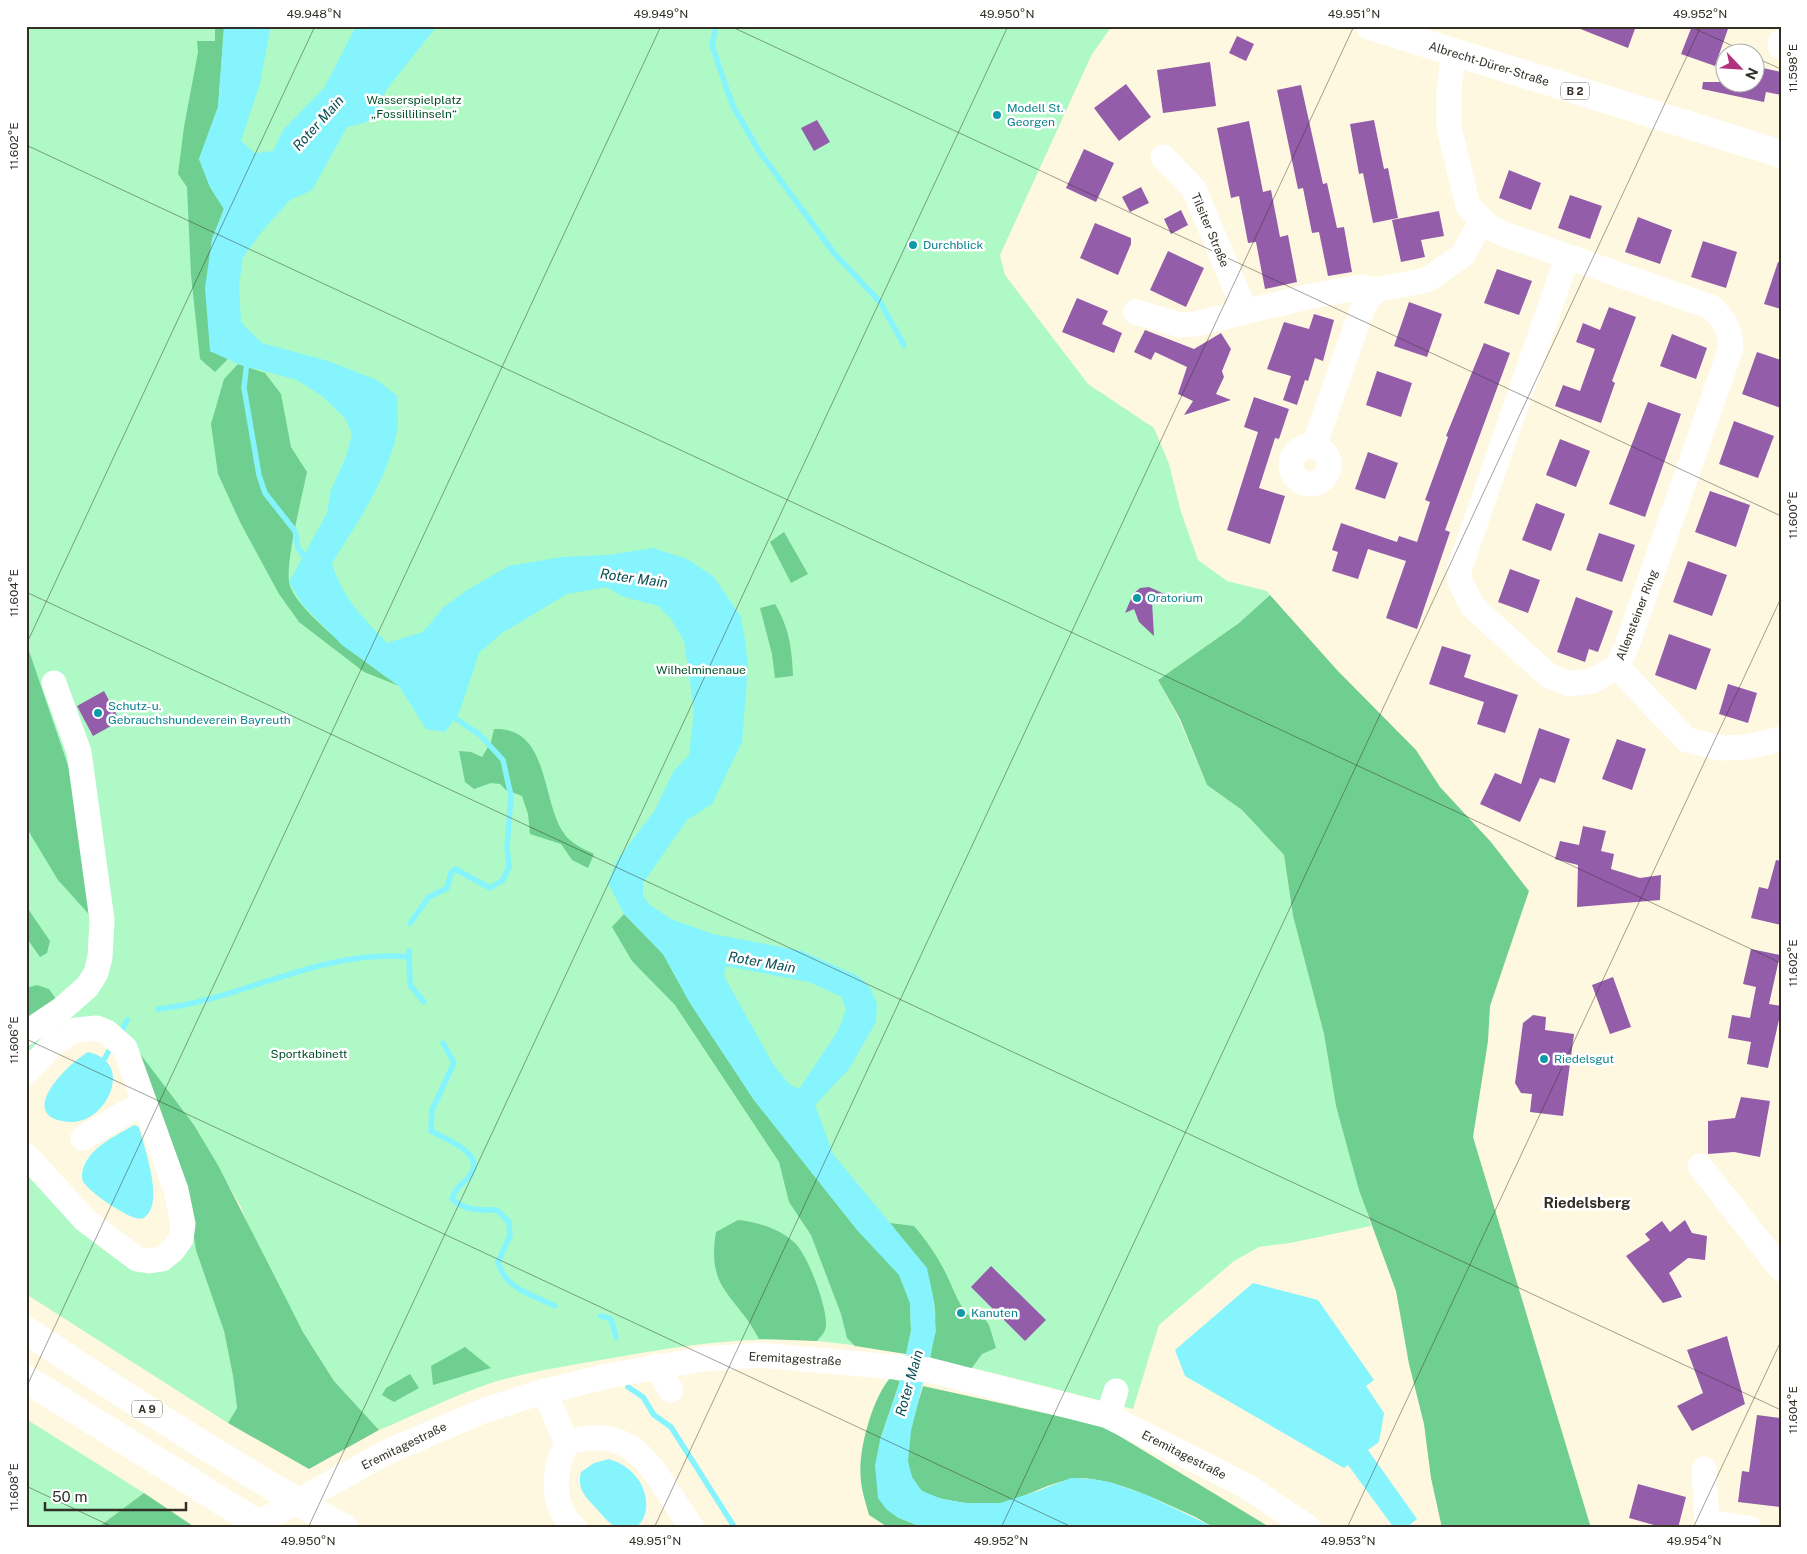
<svg xmlns="http://www.w3.org/2000/svg" width="1807" height="1554" viewBox="0 0 1807 1554" font-family="'Public Sans',sans-serif">
  <rect width="100%" height="100%" fill="#fff8e0"/>
  <g fill="#aef9c5">
    <path d="M26,26H1112L1092,54L1000,255L1005,275L1088,384L1154,428L1169,464L1181,512L1198,560L1227,581L1267,591L1270,595L1239,623L1158,680L1179,719L1207,785L1242,810L1284,855L1293,916L1324,1034L1336,1106L1371,1226L1290,1243L1259,1247L1234,1261L1159,1325L1133,1409C1029,1383 924,1351 817,1341C749,1335 680,1346 612,1358C573,1365 532,1371 494,1382C454,1395 418,1414 379,1430L334,1381L303,1332L255,1243L241,1207L194,1125L110,1025L26,1063Z"/>
    <polygon points="26,1168 133,1266 192,1226 224,1331 233,1376 237,1408 228,1423 26,1294"/>
    <polygon points="26,1419 144,1493 97,1528 26,1528"/>
  </g>
  <g fill="#6fcf90">
    <polygon points="215,26 224,26 224,30 218,107 199,159 210,187 224,209 212,239 210,351 228,359 215,372 200,359 191,275 187,187 178,174 184,127 198,52 197,41 215,41"/>
    <path d="M238,364L265,373L281,394L291,447L307,472C302,497 286,559 289,582C294,612 374,668 399,686L364,672L299,622L279,594L241,524L218,474L211,424L224,379Z"/>
    <polygon points="784,532 808,574 791,583 770,542"/>
    <polygon points="1270,595 1337,670 1416,750 1440,787 1491,842 1529,891 1490,1006 1488,1041 1473,1137 1591,1528 1442,1528 1431,1478 1424,1424 1409,1364 1396,1291 1359,1190 1336,1106 1324,1034 1293,916 1284,855 1242,810 1207,785 1180,719 1158,680 1239,623"/>
    <path d="M775,604C789,627 792,649 793,676L775,678L772,654L760,608Z"/>
    <polygon points="26,642 88,824 95,921 58,880 26,827"/>
    <path d="M494,729C549,727 541,798 563,832C570,843 583,849 594,854L588,868L572,860L561,844L530,834L528,814L522,796L506,790L500,784L491,783L474,789L465,782L459,751L471,752L482,757L491,742Z"/>
    <polygon points="26,906 50,941 47,953 40,957 26,937"/>
    <polygon points="624,914 663,954 690,1003 754,1100 858,1231 899,1274 910,1303 911,1331 906,1354 855,1346 847,1338 841,1314 811,1235 789,1202 779,1162 675,1005 632,961 612,927"/>
    <polygon points="37,985 49,989 60,1005 26,1028 26,988"/>
    <polygon points="132,1043 194,1125 219,1167 303,1332 334,1381 379,1430 309,1469 228,1423 237,1408 233,1376 224,1331 196,1250 192,1226"/>
    <path d="M738,1220C758,1222 780,1229 795,1243C808,1256 827,1306 826,1325C826,1332 821,1336 817,1341L759,1339C736,1294 706,1291 716,1232Z"/>
    <path d="M890,1223L914,1226C928,1242 940,1260 949,1280C955,1293 958,1303 968,1315L980,1312L989,1325L996,1348L982,1354L971,1369L930,1359C934,1339 938,1317 933,1297C928,1277 903,1239 890,1223Z"/>
    <polygon points="465,1347 491,1368 433,1385 431,1366"/>
    <polygon points="410,1374 419,1388 394,1402 382,1395 386,1388"/>
    <path d="M890,1378L900,1381L880,1440L897,1517L924,1528H889L869,1515C866,1504 862,1492 861,1481C857,1453 872,1399 890,1378Z"/>
    <path d="M923,1386L1103,1426L1271,1528C1256,1528 1228,1532 1215,1527C1207,1525 1199,1518 1191,1515C1160,1501 1127,1484 1092,1479C1061,1474 1032,1496 1002,1503C987,1506 968,1504 953,1501C944,1499 928,1497 921,1490C894,1465 915,1415 923,1386Z"/>
    <polygon points="144,1493 196,1528 97,1528"/>
  </g>
  <g fill="#85f4fc" fill-rule="evenodd">
    <path d="M224,26H271L260,83L241,141L255,153L273,151L283,130L324,88L356,26H437L387,89L381,99L382,114L364,123L347,127L312,190L290,200L264,229L243,257L239,286L241,322L262,343L328,361L377,380L397,396C397,407 399,420 397,431C388,479 357,523 332,563C342,598 363,617 387,643L423,632L444,607L467,590L509,566L562,557L608,555L653,548L687,559L714,577L741,617L746,646L748,668L742,742L712,804L687,820L643,883V896L650,905L671,919L713,934L802,951L858,976L869,986L877,1003L876,1022L849,1069L815,1105L833,1154L927,1268L933,1296L936,1331L911,1431L908,1461L912,1477L922,1491L942,1499L965,1503H1000L1038,1491L1071,1478L1091,1479L1110,1482L1149,1496L1215,1528H924L897,1517L886,1509L878,1498L875,1466L880,1440L900,1381L911,1331L910,1303L899,1275L858,1231L754,1100L690,1003L663,954L624,914L608,883L617,860L655,810L673,772L689,755L694,710L684,641L671,619L658,606L621,596L607,587L567,594L502,633L479,653L459,713L445,732L426,729L399,686L342,645L302,604L289,582L327,513L331,490L346,457L352,434L345,418L322,396L297,380L238,364L210,351L205,288L212,239L224,209L210,187L199,159L218,107ZM726,966L809,982L842,997L846,1010L838,1031L799,1089L789,1084L773,1064L724,976Z"/>
    <path d="M88,1052C136,1062 106,1124 70,1122C13,1118 66,1065 88,1052Z"/>
    <path d="M134,1125L139,1127C144,1147 164,1201 146,1216C144,1219 139,1219 136,1218C125,1216 91,1193 85,1184C82,1181 82,1177 82,1173C87,1148 114,1137 134,1125Z"/>
    <polygon points="1253,1283 1318,1300 1374,1380 1366,1386 1384,1413 1379,1442 1368,1450 1417,1519 1406,1528 1394,1528 1348,1465 1344,1468 1185,1376 1175,1350"/>
    <path d="M609,1459C664,1476 652,1547 613,1525C606,1521 600,1512 594,1506C584,1496 577,1487 581,1472L594,1463Z"/>
  </g>
  <g fill="none" stroke-linecap="round" stroke-linejoin="round">
    <g stroke="#85f4fc" stroke-width="5.5">
      <polyline points="716,26 712,45 726,87 734,108 759,151 834,253 880,302 904,345"/>
      <polyline points="247,361 244,388 259,475 265,493 295,531 298,548 307,560"/>
      <polyline points="410,923 429,897 447,888 451,873 455,869 490,888 503,880 509,867 507,847 511,796 503,760 480,735 449,714"/>
      <polyline points="409,951 410,985 424,1002"/>
      <path d="M158,1009C242,1000 323,948 409,957"/>
      <polyline points="120,1035 127,1020"/>
      <path d="M443,1043L454,1063L432,1110L431,1131C445,1138 485,1154 471,1174C464,1184 456,1186 452,1198C462,1211 481,1210 497,1210L509,1222L510,1236L498,1262C506,1290 532,1294 555,1306"/>
      <polyline points="105,1058 112,1045"/>
      <polyline points="601,1316 611,1319 616,1337"/>
      <polyline points="628,1387 643,1397 654,1415 671,1427 735,1528"/>
    </g>
  </g>
  <g fill="#935daa">
    <polygon points="1573,26 1636,26 1628,48"/>
    <polygon points="1692,26 1729,26 1715,66 1681,54"/>
    <polygon points="1237,36 1254,44 1246,61 1229,53"/>
    <polygon points="1210,62 1216,106 1163,113 1157,70"/>
    <polygon points="1754,66 1781,72 1781,95 1766,92 1764,102 1702,89 1703,82 1754,82"/>
    <polygon points="1126,84 1151,117 1119,141 1094,108"/>
    <polygon points="1301,85 1323,184 1327,183 1337,228 1344,227 1352,272 1328,276 1319,232 1312,233 1303,188 1298,189 1277,90"/>
    <polygon points="817,120 830,142 814,151 801,128"/>
    <polygon points="1374,120 1384,169 1388,168 1398,218 1373,223 1363,173 1359,174 1350,124"/>
    <polygon points="1249,121 1263,192 1271,190 1280,237 1288,235 1297,282 1265,289 1256,242 1248,243 1239,196 1231,198 1217,128"/>
    <polygon points="1084,149 1114,163 1096,202 1066,188"/>
    <polygon points="1509,170 1541,183 1531,210 1499,198"/>
    <polygon points="1141,187 1149,203 1130,212 1122,197"/>
    <polygon points="1570,195 1602,206 1590,239 1558,228"/>
    <polygon points="1181,210 1188,225 1171,234 1164,219"/>
    <polygon points="1439,211 1444,236 1421,240 1425,257 1401,262 1392,220"/>
    <polygon points="1638,217 1672,230 1660,264 1625,252"/>
    <polygon points="1095,223 1131,238 1131,244 1118,275 1080,258"/>
    <polygon points="1703,241 1737,252 1726,288 1691,277"/>
    <polygon points="1168,251 1204,268 1186,307 1150,290"/>
    <polygon points="1778,262 1781,262 1781,309 1764,304"/>
    <polygon points="1497,269 1532,281 1519,315 1484,303"/>
    <polygon points="1077,298 1108,311 1102,324 1122,333 1114,353 1062,332"/>
    <polygon points="1409,302 1442,314 1427,357 1394,346"/>
    <polygon points="1609,307 1636,317 1612,381 1615,383 1601,423 1555,406 1563,385 1580,391 1595,349 1576,342 1583,323 1600,330"/>
    <polygon points="1314,314 1334,320 1323,361 1315,358 1308,381 1305,380 1297,405 1283,400 1291,376 1267,369 1284,322 1309,329"/>
    <polygon points="1145,330 1194,349 1221,333 1231,349 1222,371 1224,377 1216,394 1231,400 1184,415 1193,401 1178,394 1187,367 1155,352 1151,360 1134,352"/>
    <polygon points="1672,334 1707,348 1696,379 1660,366"/>
    <polygon points="1484,343 1510,353 1445,530 1450,532 1417,629 1386,618 1406,561 1368,549 1358,579 1332,571 1338,552 1332,550 1341,523 1397,542 1399,536 1417,542 1430,502 1425,500 1448,437 1446,436"/>
    <polygon points="1757,352 1781,360 1781,408 1742,394"/>
    <polygon points="1377,371 1412,383 1401,417 1366,405"/>
    <polygon points="1254,397 1289,409 1279,439 1275,438 1259,488 1285,496 1270,544 1227,530 1258,432 1244,427"/>
    <polygon points="1648,402 1681,414 1645,517 1609,504"/>
    <polygon points="1734,421 1774,436 1758,478 1719,464"/>
    <polygon points="1560,439 1590,451 1576,487 1546,475"/>
    <polygon points="1368,452 1398,463 1385,499 1355,489"/>
    <polygon points="1710,491 1750,505 1736,547 1695,532"/>
    <polygon points="1536,503 1565,514 1551,551 1522,540"/>
    <polygon points="1599,533 1635,545 1622,582 1586,570"/>
    <polygon points="1688,561 1727,575 1712,616 1673,602"/>
    <polygon points="1510,569 1540,580 1528,613 1498,602"/>
    <polygon points="1149,587 1169,596 1152,602 1154,636 1139,622 1134,609 1125,613 1133,594 1140,588"/>
    <polygon points="1576,597 1613,611 1598,652 1589,649 1585,662 1557,652"/>
    <polygon points="1669,634 1711,649 1696,690 1655,675"/>
    <polygon points="1442,646 1471,655 1464,677 1518,695 1505,733 1477,724 1484,702 1429,684"/>
    <polygon points="1728,684 1757,693 1748,723 1719,714"/>
    <polygon points="104,691 120,721 93,736 77,706"/>
    <polygon points="1539,728 1570,739 1555,783 1540,778 1520,822 1480,804 1495,773 1521,784"/>
    <polygon points="1617,739 1646,749 1632,790 1602,779"/>
    <polygon points="1583,826 1606,831 1601,851 1614,854 1611,869 1640,878 1661,875 1660,900 1577,907 1578,865 1555,859 1560,841 1579,845"/>
    <polygon points="1776,860 1781,861 1781,925 1751,918 1759,887 1768,889"/>
    <polygon points="1751,949 1780,955 1769,1004 1781,1006 1781,1011 1768,1068 1747,1064 1751,1042 1728,1038 1732,1015 1750,1018 1756,987 1743,984"/>
    <polygon points="1613,977 1631,1027 1610,1034 1592,985"/>
    <polygon points="1533,1015 1546,1017 1545,1030 1574,1034 1563,1116 1530,1112 1532,1094 1521,1093 1515,1083 1523,1023"/>
    <polygon points="1741,1097 1770,1101 1760,1157 1734,1152 1708,1154 1708,1121 1735,1118"/>
    <polygon points="1685,1220 1692,1233 1707,1236 1705,1260 1688,1258 1669,1273 1682,1297 1663,1303 1626,1256 1650,1240 1645,1234 1662,1221 1670,1232"/>
    <polygon points="991,1266 1046,1320 1025,1341 971,1287"/>
    <polygon points="1727,1336 1745,1404 1692,1431 1677,1406 1703,1393 1687,1350"/>
    <polygon points="1757,1415 1781,1418 1781,1507 1738,1502 1742,1471 1749,1472"/>
    <polygon points="1638,1484 1686,1497 1678,1528 1654,1528 1654,1525 1629,1518"/>
  </g>
  <g fill="none" stroke-linecap="round" stroke-linejoin="round">
    <g stroke="#fff" stroke-width="25">
      <polyline points="1780,46 1781,42"/>
      <path d="M1454,53L1449,88V128L1468,206L1490,227L1501,233L1711,307C1725,320 1730,329 1731,348L1626,648L1617,667L1592,681L1570,684L1549,676L1472,606L1460,581L1459,570L1567,258"/>
      <polyline points="1163,157 1194,189 1245,311"/>
      <polyline points="1136,312 1180,325 1195,324 1307,297 1361,287 1375,290 1427,280 1463,255 1482,220"/>
      <circle cx="1310" cy="465" r="19"/>
      <polyline points="1314,446 1363,307 1375,290"/>
      <polyline points="1617,667 1687,740 1721,748 1747,747 1781,739"/>
      <polyline points="26,1033 62,1009 87,987 96,973 100,957 102,920 79,752 54,683"/>
      <polyline points="26,1073 53,1044 76,1030 97,1028 107,1032 125,1048 176,1190 183,1224 181,1239 173,1250 162,1259 149,1261 137,1259 85,1220 26,1155"/>
      <polyline points="83,1138 144,1102"/>
      <polyline points="1700,1166 1781,1269"/>
      <polyline points="656,1366 671,1390"/>
      <polyline points="544,1391 567,1443"/>
      <polyline points="1108,1416 1116,1391"/>
      <polyline points="1704,1469 1707,1522 1749,1528"/>
      <polyline points="249,1528 389,1451 483,1411 535,1394 607,1376 704,1359 760,1355 929,1370 1108,1416 1248,1487 1309,1528"/>
      <path d="M575,1528C550,1507 553,1468 567,1443C639,1419 657,1480 692,1528"/>
    </g>
    <polyline stroke="#fff" stroke-width="28" points="1370,26 1781,154"/>
    <g stroke="#fff" stroke-width="28">
      <path d="M26,1330C130,1400 235,1467 344,1528"/>
      <polyline points="26,1379 265,1528"/>
    </g>
  </g>
  <path fill="none" stroke="#322f26" stroke-width="1" stroke-opacity="0.45" d="M730,26L1781,516M1689,26L1746,52M1754,57L1781,69M26,145L1781,963M26,592L1781,1410M26,645L315,26M26,1039L1074,1528M26,1388L661,26M26,1486L115,1528M308,1528L1008,26M654,1528L1354,26M1001,1528L1701,26M1347,1528L1781,598M1693,1528L1781,1341"/>
  <g fill="#0f9aa8" stroke="#fff" stroke-width="2">
    <circle cx="997" cy="115" r="5"/>
    <circle cx="913" cy="245" r="5"/>
    <circle cx="1137" cy="598" r="5"/>
    <circle cx="98" cy="713" r="5"/>
    <circle cx="1544" cy="1059" r="5"/>
    <circle cx="961" cy="1313" r="5"/>
  </g>
  <g text-anchor="middle" dominant-baseline="central" stroke-width="5" stroke-linejoin="round" paint-order="stroke">
    <g fill="#fff" stroke="#706d67" stroke-width="1">
      <rect x="1561" y="82.5" width="28" height="17" rx="4"/>
      <rect x="132" y="1400.5" width="30" height="17" rx="4"/>
    </g>
    <g font-size="11" font-weight="bold" fill="#322f26">
      <text x="1575" y="91">B 2</text>
      <text x="147" y="1409">A 9</text>
    </g>
    <g font-size="12" fill="#322f26" stroke="#fff">
      <text transform="translate(1489 64) rotate(17)">Albrecht-Dürer-Straße</text>
      <text transform="translate(1210 230) rotate(67)">Tilsiter Straße</text>
      <text transform="translate(1637 615) rotate(-69)">Allensteiner Ring</text>
      <text transform="translate(795 1359) rotate(3)">Eremitagestraße</text>
      <text transform="translate(404 1446) rotate(-26)">Eremitagestraße</text>
      <text transform="translate(1184 1455) rotate(27)">Eremitagestraße</text>
    </g>
    <g font-size="12" fill="#025029" stroke="#fff">
      <text x="414" y="100">Wasserspielplatz<tspan x="414" dy="14">„Fossillilinseln“</tspan></text>
      <text x="701" y="670">Wilhelminenaue</text>
      <text x="309" y="1054">Sportkabinett</text>
    </g>
    <g font-size="12" fill="#0d838f" stroke="#fff" text-anchor="start">
      <text x="1007" y="108">Modell St.<tspan x="1007" dy="14">Georgen</tspan></text>
      <text x="923" y="245">Durchblick</text>
      <text x="1147" y="598">Oratorium</text>
      <text x="108" y="706">Schutz- u.<tspan x="108" dy="14">Gebrauchshundeverein Bayreuth</tspan></text>
      <text x="1554" y="1059">Riedelsgut</text>
      <text x="971" y="1313">Kanuten</text>
    </g>
    <g font-size="14" font-style="italic" fill="#094f54" stroke="#fff">
      <text transform="translate(318 123) rotate(-48)">Roter Main</text>
      <text transform="translate(634 578) rotate(8)">Roter Main</text>
      <text transform="translate(762 962) rotate(10)">Roter Main</text>
      <text transform="translate(909 1383) rotate(-74)">Roter Main</text>
    </g>
    <g font-size="15" font-weight="bold" fill="#322f26" stroke="#fff">
      <text x="1587" y="1202">Riedelsberg</text>
    </g>
  </g>
  <rect width="1807" height="1554" fill="none" stroke="#ffffff" stroke-width="55"/>
  <g transform="translate(1740 68) rotate(115)"><circle r="24" fill="#ffffff" stroke="#adaca8"/>
  <path d="M0-4L9 19L0 12L-9 19Z" fill="#b2327e"/>
  <text y="-8" font-size="14" font-weight="bold" text-anchor="middle" fill="#322f26">N</text>
  </g>
  <path d="M45 1502v8h141v-8" fill="none" stroke="#322f26" stroke-width="2.5"/>
  <text x="52" y="1502" font-size="15" fill="#322f26" stroke="#ffffff" stroke-width="4" paint-order="stroke">50 m</text>
  <rect x="28" y="28" width="1752" height="1498" fill="none" stroke="#322f26" stroke-width="2"/>
  <g font-size="12" text-anchor="middle" fill="#322f26">
    <text x="314" y="18">49.948°N</text>
    <text x="661" y="18">49.949°N</text>
    <text x="1007" y="18">49.950°N</text>
    <text x="1354" y="18">49.951°N</text>
    <text x="1700" y="18">49.952°N</text>
    <text transform="translate(1793 68) rotate(-90)" y="4">11.598°E</text>
    <text transform="translate(14 146) rotate(-90)" y="4">11.602°E</text>
    <text transform="translate(1793 515) rotate(-90)" y="4">11.600°E</text>
    <text transform="translate(14 593) rotate(-90)" y="4">11.604°E</text>
    <text transform="translate(1793 963) rotate(-90)" y="4">11.602°E</text>
    <text transform="translate(14 1040) rotate(-90)" y="4">11.606°E</text>
    <text transform="translate(1793 1410) rotate(-90)" y="4">11.604°E</text>
    <text transform="translate(14 1487) rotate(-90)" y="4">11.608°E</text>
    <text x="308" y="1545">49.950°N</text>
    <text x="655" y="1545">49.951°N</text>
    <text x="1001" y="1545">49.952°N</text>
    <text x="1348" y="1545">49.953°N</text>
    <text x="1694" y="1545">49.954°N</text>
  </g>
</svg>
